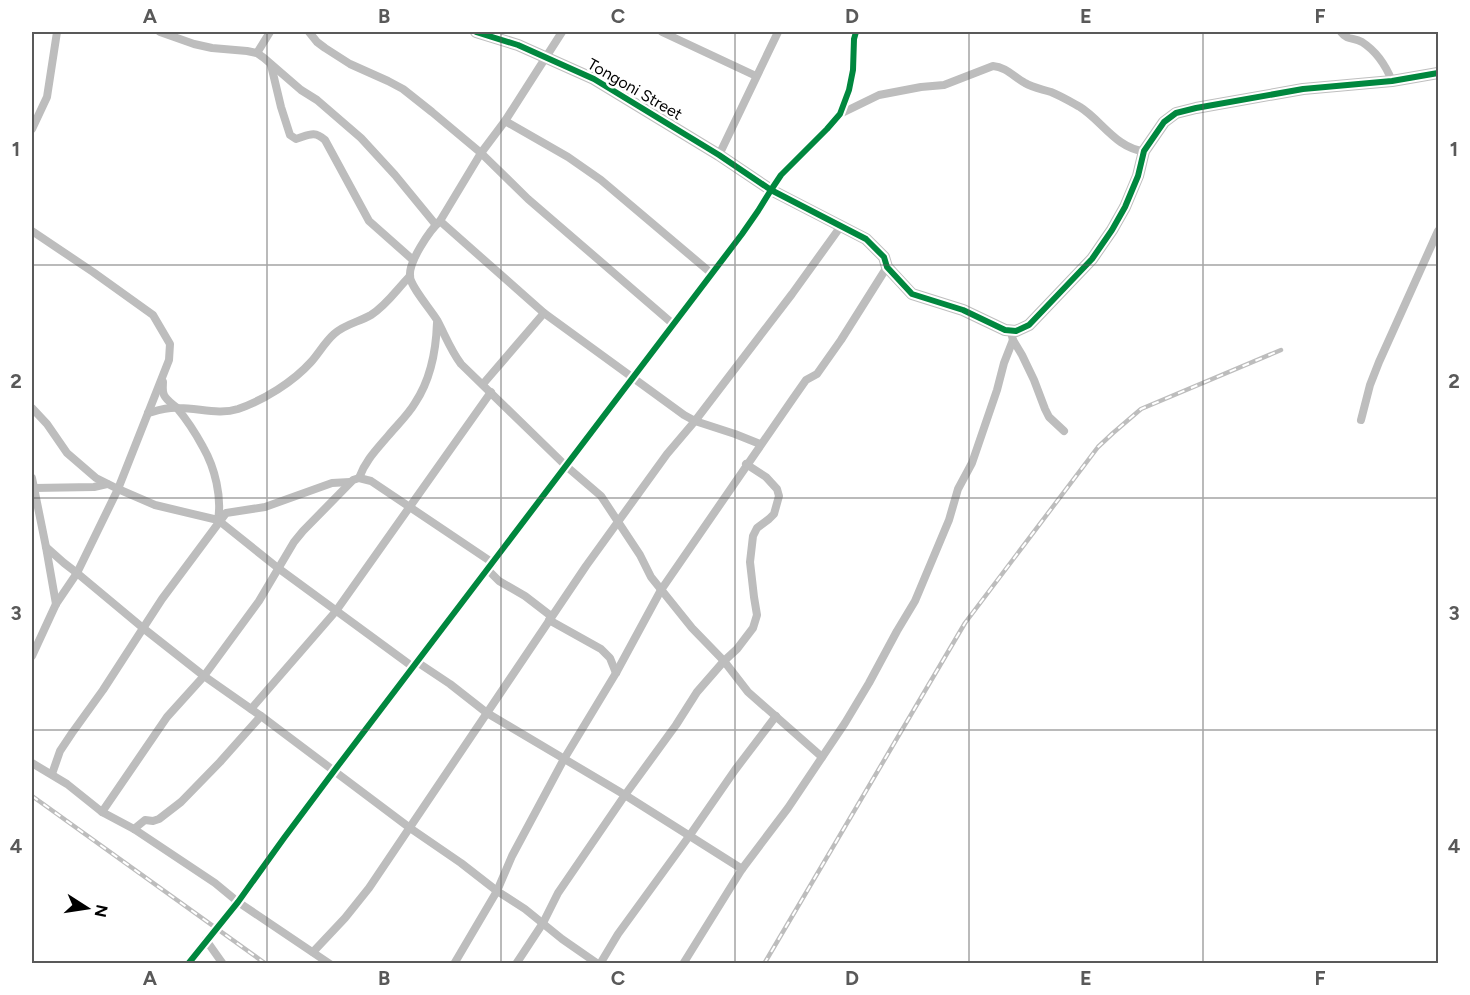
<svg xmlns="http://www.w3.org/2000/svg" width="1470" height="995" viewBox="0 0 1470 995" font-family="Figtree,sans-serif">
  <rect width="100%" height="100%" fill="#fff"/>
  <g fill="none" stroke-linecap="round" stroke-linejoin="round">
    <g stroke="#bdbdbd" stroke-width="8">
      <polyline points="160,32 194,44 212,48 247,51 257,53 264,58 301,90 317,100 361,138 395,175 436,225"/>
      <polyline points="309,32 317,42 325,48 350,64 388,81 403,89 432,112 481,153 528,199 673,324"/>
      <path d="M562,32L505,121L481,153L440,221C430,230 408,262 410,277C411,287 431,310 437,320C445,335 451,351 461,364L566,466L601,496L640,555L651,577L692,628L724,661L748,692L822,757"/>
      <polyline points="662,32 756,76"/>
      <path d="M1341,32C1348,41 1353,37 1362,42C1376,51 1386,66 1392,81"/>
      <polyline points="257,53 270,32"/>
      <path d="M271,65L281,107L290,135L296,139C309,135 314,130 325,140L369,221L413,260"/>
      <path d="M840,114L879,95L921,87L944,85L993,66C1006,67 1014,77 1025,83C1033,88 1042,89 1051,92C1061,96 1071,102 1080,107C1101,120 1117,149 1144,151"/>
      <polyline points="505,121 568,157 601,180 711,273"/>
      <polyline points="32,129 47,97 57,32"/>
      <polyline points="719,155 778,32"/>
      <polyline points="440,221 544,313 684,415 695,421 735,434 760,444"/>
      <polyline points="32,231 93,272 153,315 170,344 169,360 118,489 77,573 56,604 32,656"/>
      <polyline points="1013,340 1022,355 1034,380 1045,409 1049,417 1064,431"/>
      <path d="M163,382C163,386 162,391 164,395C167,401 173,404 177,408C187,420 196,434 203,447C215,468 222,497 218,520"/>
      <polyline points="483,384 544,313"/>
      <polyline points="32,408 47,424 67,453 96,478 118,489 155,505 218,520 278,568 413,667"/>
      <path d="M148,413C159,410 168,407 179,408C199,408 219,415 238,409C264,400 293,382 311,362C319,353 325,342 334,334C345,324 359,322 371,315C387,305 397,289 410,276"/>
      <polyline points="1361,420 1370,385 1379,362 1438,231"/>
      <polyline points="32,478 46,547 56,604"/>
      <path d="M359,478C365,461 377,449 388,436C397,425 408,415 415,403C431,379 436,352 437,323"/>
      <polyline points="34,488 94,487 107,484"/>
      <polyline points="46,547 64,563 77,573 143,628 204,676 261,716 410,828 461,863 497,891 525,909 562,939 598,964"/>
      <polyline points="488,570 499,581 525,596 551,616"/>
      <polyline points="549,620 601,649 610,658 616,673"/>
      <polyline points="417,662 450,684 487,713 625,795 742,869"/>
      <polyline points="251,709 336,611 491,392"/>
      <polyline points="32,763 67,784 102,812 134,829 215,883 238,902 330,964"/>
      <polyline points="52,774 60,751 72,733 103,690 162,599 226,513 265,507 332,483 350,482"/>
      <polyline points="102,812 167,717 204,676 259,601 294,542 303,531 353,480 359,478 371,481 493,563"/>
      <polyline points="134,829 145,820 153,821 159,819 181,802 220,762 261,716"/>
      <polyline points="206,940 223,964"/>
      <polyline points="313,952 345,918 369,888 586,566 667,454 695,421 792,294 841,226"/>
      <polyline points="188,964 238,902 284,838 334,771 742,234 758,211 771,190 781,175 827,129 840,114 849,90 853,70 854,39 856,32"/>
      <polyline points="454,964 497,891 512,856 564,759 616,673 661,590 792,400 806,380 817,374 841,340 887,267"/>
      <polyline points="516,964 543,923 558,893 625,795 676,725 697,692 724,661 737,649 753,628 757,615 754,597 750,562 753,536 757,528 769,519 774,514 779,496 777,489 766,477 746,464"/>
      <polyline points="600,964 618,934 690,835 735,770 776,716"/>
      <polyline points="683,964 742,869 788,808 845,723 869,683 897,631 915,601 949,520 958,489 972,463 997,390 1004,363 1013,340 1011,332"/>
    </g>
    <polyline stroke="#bfbfbf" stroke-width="12" points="476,32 518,45 594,79 719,155 771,190 866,239 884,257 887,267 912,294 963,310 1005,330 1016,331 1029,325 1092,259 1112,230 1125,207 1138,176 1144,151 1164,122 1176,113 1196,108 1303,89 1392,81 1438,73"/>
    <defs>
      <g id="rail">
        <polyline points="32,796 266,964"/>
        <polyline points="764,964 965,623 1098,447 1113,433 1141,409 1281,350"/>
      </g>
    </defs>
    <use href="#rail" stroke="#bdbdbd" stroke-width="4.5"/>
    <use href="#rail" stroke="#fff" stroke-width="2" stroke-dasharray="7" stroke-linecap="butt"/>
    <defs>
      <g id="cycleway">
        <polyline points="476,32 518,45 594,79 719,155 771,190 866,239 884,257 887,267 912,294 963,310 1005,330 1016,331 1029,325 1092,259 1112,230 1125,207 1138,176 1144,151 1164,122 1176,113 1196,108 1303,89 1392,81 1438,73"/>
        <polyline points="188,964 238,902 284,838 334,771 742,234 758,211 771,190 781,175 827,129 840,114 849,90 853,70 854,39 856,32"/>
      </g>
    </defs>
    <use href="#cycleway" stroke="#fff" stroke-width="10"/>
    <use href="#cycleway" stroke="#00873e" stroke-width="6"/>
  </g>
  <path fill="none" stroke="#595959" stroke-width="1.5" stroke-opacity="0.55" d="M267,32V964M501,32V964M735,32V964M969,32V964M1203,32V964M32,265H1438M32,498H1438M32,730H1438"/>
  <g text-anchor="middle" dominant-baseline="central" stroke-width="5" stroke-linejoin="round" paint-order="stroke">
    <g font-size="16" fill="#000" stroke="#fff">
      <text transform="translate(635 89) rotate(30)">Tongoni Street</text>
    </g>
  </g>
  <rect width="1470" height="995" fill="none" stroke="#ffffff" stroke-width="66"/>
  <g transform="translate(87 908) rotate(102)" stroke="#ffffff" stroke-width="4.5" paint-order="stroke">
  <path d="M0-4.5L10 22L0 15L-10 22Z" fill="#000000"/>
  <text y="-9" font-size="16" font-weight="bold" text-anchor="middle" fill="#000000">N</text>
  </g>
  <rect x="33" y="33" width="1404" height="929" fill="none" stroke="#595959" stroke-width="2"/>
  <g font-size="20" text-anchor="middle" font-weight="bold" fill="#595959">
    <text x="150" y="23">A</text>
    <text x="384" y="23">B</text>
    <text x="618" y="23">C</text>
    <text x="852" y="23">D</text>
    <text x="1086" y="23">E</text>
    <text x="1320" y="23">F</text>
    <text x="16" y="156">1</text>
    <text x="1454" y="156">1</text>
    <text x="16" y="388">2</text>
    <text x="1454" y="388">2</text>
    <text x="16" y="620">3</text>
    <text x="1454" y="620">3</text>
    <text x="16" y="853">4</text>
    <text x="1454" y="853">4</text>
    <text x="150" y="985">A</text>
    <text x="384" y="985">B</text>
    <text x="618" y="985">C</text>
    <text x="852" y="985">D</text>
    <text x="1086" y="985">E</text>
    <text x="1320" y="985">F</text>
  </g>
</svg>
